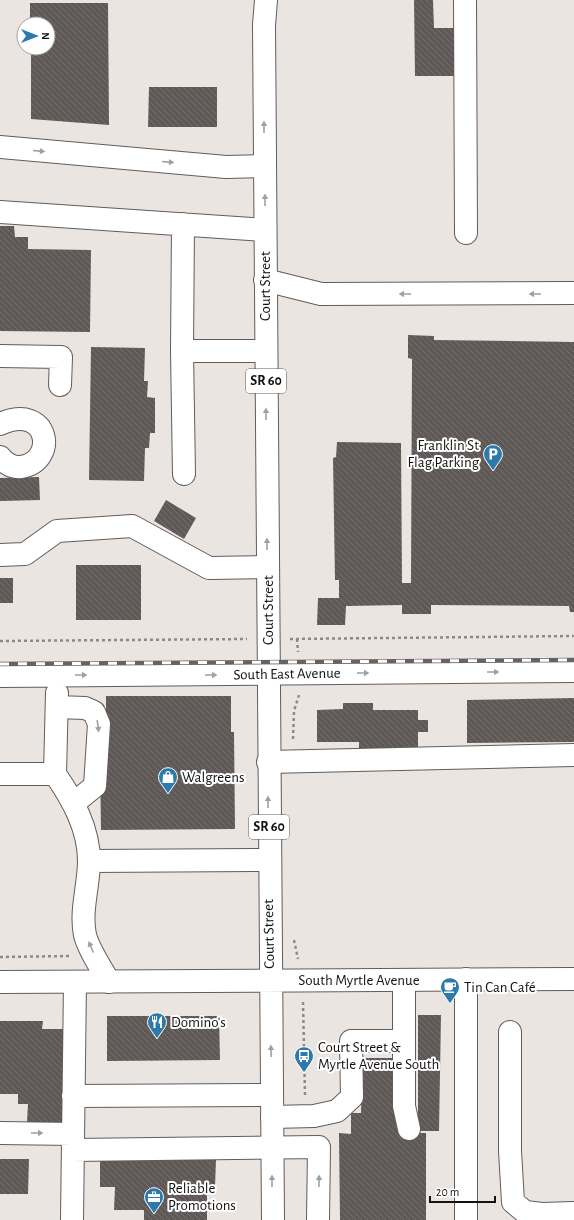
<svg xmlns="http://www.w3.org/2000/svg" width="574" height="1220" viewBox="0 0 574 1220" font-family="'Alegreya Sans',sans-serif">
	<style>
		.building { fill: url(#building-back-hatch) }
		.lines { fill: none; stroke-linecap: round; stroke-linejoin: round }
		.minor-casing { stroke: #625c5a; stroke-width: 24 }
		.major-casing { stroke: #625c5a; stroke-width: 24 }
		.path { stroke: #8d8987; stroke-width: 2.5; stroke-dasharray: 3 3; stroke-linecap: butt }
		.minor { stroke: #fff; stroke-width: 22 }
		.major { stroke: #fff; stroke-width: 22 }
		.rail-casing { stroke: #666362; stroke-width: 4.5 }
		.rail { stroke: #fff; stroke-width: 3; stroke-dasharray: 9; stroke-linecap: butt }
		.oneway { fill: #a1a0a0 }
		.labels { text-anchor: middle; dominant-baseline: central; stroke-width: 4; stroke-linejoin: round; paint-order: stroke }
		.shield { fill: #fff; stroke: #5a5858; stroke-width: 1 }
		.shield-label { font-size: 14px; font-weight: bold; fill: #131111 }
		.street-label { font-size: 15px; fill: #131111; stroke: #fff }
		.poi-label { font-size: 15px; fill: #131111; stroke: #fff; text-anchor: start }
	</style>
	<defs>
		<pattern id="building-back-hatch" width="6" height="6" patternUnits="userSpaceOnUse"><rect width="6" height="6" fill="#5e5856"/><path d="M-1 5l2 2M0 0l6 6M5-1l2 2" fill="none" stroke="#74706e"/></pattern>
	</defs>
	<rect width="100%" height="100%" fill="#ebe5e2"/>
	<path class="building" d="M414 0H433L434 28H454V76H415Z
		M30 3H108L109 125 31 119V48H48V24H30Z
		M149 87H217V127H148Z
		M0 226H14L15 237H28V249L91 250 90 332 0 331Z
		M408 335 434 336V340L574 342V612H570L569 606 431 605V614H402V605L346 606 345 625H317L318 598H339V580H335L333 458 336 457 337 442 401 443 402 583H411L412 359 408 358Z
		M91 347 145 348 144 381H148L147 397 155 398V433H150L149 448H145L144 481 89 480Z
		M39 477 40 500 0 501V478Z
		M166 500 196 518 184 539 154 521Z
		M76 565H141V620H76Z
		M0 578H13V603H0Z
		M106 696H231V732H234L235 829 101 830 100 759H106Z
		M574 698V742L467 743V700Z
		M343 703H373V710H418V720H428V732H418V754H359V742H317V710L343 709Z
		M418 1015H441L439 1131H418Z
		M107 1016H219L220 1060 107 1061Z
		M0 1021H43L42 1029H65V1123L27 1122 28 1104H18V1094H0Z
		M362 1058H394L393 1106H399L398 1133H426V1220H340L339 1133 351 1134V1113H361Z
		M100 1158 216 1160 215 1187H207V1220H144V1210H114L115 1187H100Z
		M0 1159H29L28 1194H0Z"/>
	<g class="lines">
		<defs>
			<path id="minor" d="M465 0 466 233
				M0 147 226 167 264 166
				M0 212 265 230
				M183 224 182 351H265
				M265 280 321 294 574 293
				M182 351 184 474
				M0 356 61 357 60 385
				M0 424C50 402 58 462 21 467 12 468 5 463 0 457
				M0 555 25 554 57 531 132 526 209 568 267 567
				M0 676 574 671
				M57 707 85 708 94 712 99 724 95 786 74 803
				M268 762 574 755
				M0 774H55C73 800 89 829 89 861 89 885 80 911 85 935 89 951 101 967 109 982
				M55 774 57 693
				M89 861 269 860
				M466 979V1220
				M404 980V1106L409 1129
				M510 1032V1151L513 1202 525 1212 542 1214 574 1213
				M73 1096 271 1095
				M272 1117 314 1116 337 1111 352 1097 351 1041H404
				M0 1133 73 1134
				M73 1150 319 1147 318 1220
				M72 1220 75 982"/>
			<path id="major" d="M266 0 264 25 273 1220
				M0 982 574 979"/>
		</defs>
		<use href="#minor" class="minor-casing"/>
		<use href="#major" class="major-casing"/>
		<path class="path" d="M290 639 574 636
			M297 639 298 652
			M0 641 247 639
			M293 739 294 711 299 695
			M294 940 298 959
			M0 957 69 956
			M303 1002 305 1095"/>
		<use href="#minor" class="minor"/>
		<use href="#major" class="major"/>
		<defs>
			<path id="rail" d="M0 664 574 660"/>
		</defs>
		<use href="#rail" class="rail-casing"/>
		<use href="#rail" class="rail"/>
	</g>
	<defs><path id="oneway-solid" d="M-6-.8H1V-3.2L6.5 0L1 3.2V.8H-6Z"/></defs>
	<g class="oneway">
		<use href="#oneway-solid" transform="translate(264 127) rotate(-90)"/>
		<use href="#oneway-solid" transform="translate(39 151) rotate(5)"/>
		<use href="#oneway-solid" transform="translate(168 162) rotate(5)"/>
		<use href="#oneway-solid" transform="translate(265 200) rotate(-90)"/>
		<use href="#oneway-solid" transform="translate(405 294) rotate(180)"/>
		<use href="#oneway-solid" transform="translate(535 294) rotate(180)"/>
		<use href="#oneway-solid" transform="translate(266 414) rotate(-90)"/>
		<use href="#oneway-solid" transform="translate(267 544) rotate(-90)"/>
		<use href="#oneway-solid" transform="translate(493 672)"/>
		<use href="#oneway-solid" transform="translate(363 673)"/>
		<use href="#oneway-solid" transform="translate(81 675)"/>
		<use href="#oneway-solid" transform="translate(211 675)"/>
		<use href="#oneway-solid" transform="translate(98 726) rotate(82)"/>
		<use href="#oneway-solid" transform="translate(268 802) rotate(-90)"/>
		<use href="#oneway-solid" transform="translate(91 947) rotate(-113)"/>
		<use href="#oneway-solid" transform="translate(271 1051) rotate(-91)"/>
		<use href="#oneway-solid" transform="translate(37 1133)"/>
		<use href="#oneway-solid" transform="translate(272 1181) rotate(-90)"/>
		<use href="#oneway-solid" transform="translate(319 1181) rotate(-89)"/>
	</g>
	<defs>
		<symbol id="parking-pin" viewBox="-11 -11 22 30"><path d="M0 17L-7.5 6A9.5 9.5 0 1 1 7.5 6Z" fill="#2c7aac" stroke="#fff"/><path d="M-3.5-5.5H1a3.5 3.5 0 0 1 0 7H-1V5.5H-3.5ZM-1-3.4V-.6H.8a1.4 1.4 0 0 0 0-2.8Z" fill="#fff"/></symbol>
		<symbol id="shop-pin" viewBox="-11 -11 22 30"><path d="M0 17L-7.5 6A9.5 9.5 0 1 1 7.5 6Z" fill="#2c7aac" stroke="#fff"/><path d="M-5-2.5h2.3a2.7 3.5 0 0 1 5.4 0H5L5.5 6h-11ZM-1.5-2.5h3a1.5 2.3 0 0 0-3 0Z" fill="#fff"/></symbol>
		<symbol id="cafe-pin" viewBox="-11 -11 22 30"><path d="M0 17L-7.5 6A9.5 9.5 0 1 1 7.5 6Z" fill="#2c7aac" stroke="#fff"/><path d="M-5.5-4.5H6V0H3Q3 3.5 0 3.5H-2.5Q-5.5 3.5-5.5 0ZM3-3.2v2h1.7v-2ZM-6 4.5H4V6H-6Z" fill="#fff"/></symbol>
		<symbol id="restaurant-pin" viewBox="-11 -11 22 30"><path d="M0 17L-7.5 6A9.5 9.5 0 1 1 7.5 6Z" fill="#2c7aac" stroke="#fff"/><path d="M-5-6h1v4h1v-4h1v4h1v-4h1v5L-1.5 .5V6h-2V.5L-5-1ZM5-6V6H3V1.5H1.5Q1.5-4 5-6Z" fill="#fff"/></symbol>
		<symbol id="bus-pin" viewBox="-11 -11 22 30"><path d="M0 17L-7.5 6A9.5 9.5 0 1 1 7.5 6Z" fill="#2c7aac" stroke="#fff"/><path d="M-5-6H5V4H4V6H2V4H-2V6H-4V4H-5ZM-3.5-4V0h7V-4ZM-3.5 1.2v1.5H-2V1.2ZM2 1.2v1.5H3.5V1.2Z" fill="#fff"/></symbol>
		<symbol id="office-pin" viewBox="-11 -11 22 30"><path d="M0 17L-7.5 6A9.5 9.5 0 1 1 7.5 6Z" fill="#2c7aac" stroke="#fff"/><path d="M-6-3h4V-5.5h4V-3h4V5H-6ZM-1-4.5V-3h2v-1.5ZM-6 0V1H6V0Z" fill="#fff"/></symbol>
	</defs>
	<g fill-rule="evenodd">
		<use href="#parking-pin" x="482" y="443" width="22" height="30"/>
		<use href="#shop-pin" x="157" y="766" width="22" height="30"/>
		<use href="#cafe-pin" x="439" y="976" width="22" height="30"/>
		<use href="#restaurant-pin" x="146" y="1011" width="22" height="30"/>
		<use href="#bus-pin" x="293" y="1045" width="22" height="30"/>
		<use href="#office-pin" x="143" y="1186" width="22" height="30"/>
	</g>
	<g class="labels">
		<g class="shield">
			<rect x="246" y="369" width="40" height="24" rx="3"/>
			<rect x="249" y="815" width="40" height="24" rx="3"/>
		</g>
		<g class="shield-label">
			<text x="266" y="381">SR 60</text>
			<text x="269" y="827">SR 60</text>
		</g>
		<g class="street-label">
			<text transform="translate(265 286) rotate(-90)">Court Street</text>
			<text transform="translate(268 610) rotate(-90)">Court Street</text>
			<text transform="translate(287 674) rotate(-1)">South East Avenue</text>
			<text transform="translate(269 934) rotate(-91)">Court Street</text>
			<text x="359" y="980">South Myrtle Avenue</text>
		</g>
		<g class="poi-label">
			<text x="479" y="445" text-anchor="end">Franklin St<tspan x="479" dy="17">Flag Parking</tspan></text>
			<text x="182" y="777">Walgreens</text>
			<text x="464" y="987">Tin Can Café</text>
			<text x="171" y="1022">Domino's</text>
			<text x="318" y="1047">Court Street &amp;<tspan x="318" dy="17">Myrtle Avenue South</tspan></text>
			<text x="168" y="1188">Reliable<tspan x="168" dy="17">Promotions</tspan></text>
		</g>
	</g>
	<g transform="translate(36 36) rotate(90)"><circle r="19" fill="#ffffff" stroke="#a1a0a0"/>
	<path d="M0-3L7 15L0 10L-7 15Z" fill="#2c7aac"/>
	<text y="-6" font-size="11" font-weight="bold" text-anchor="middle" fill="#131111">N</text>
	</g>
	<path d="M430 1196v6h65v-6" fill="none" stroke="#131111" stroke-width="2"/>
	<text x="436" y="1196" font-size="12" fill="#131111" stroke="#ffffff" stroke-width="3" paint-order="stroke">20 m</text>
</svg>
